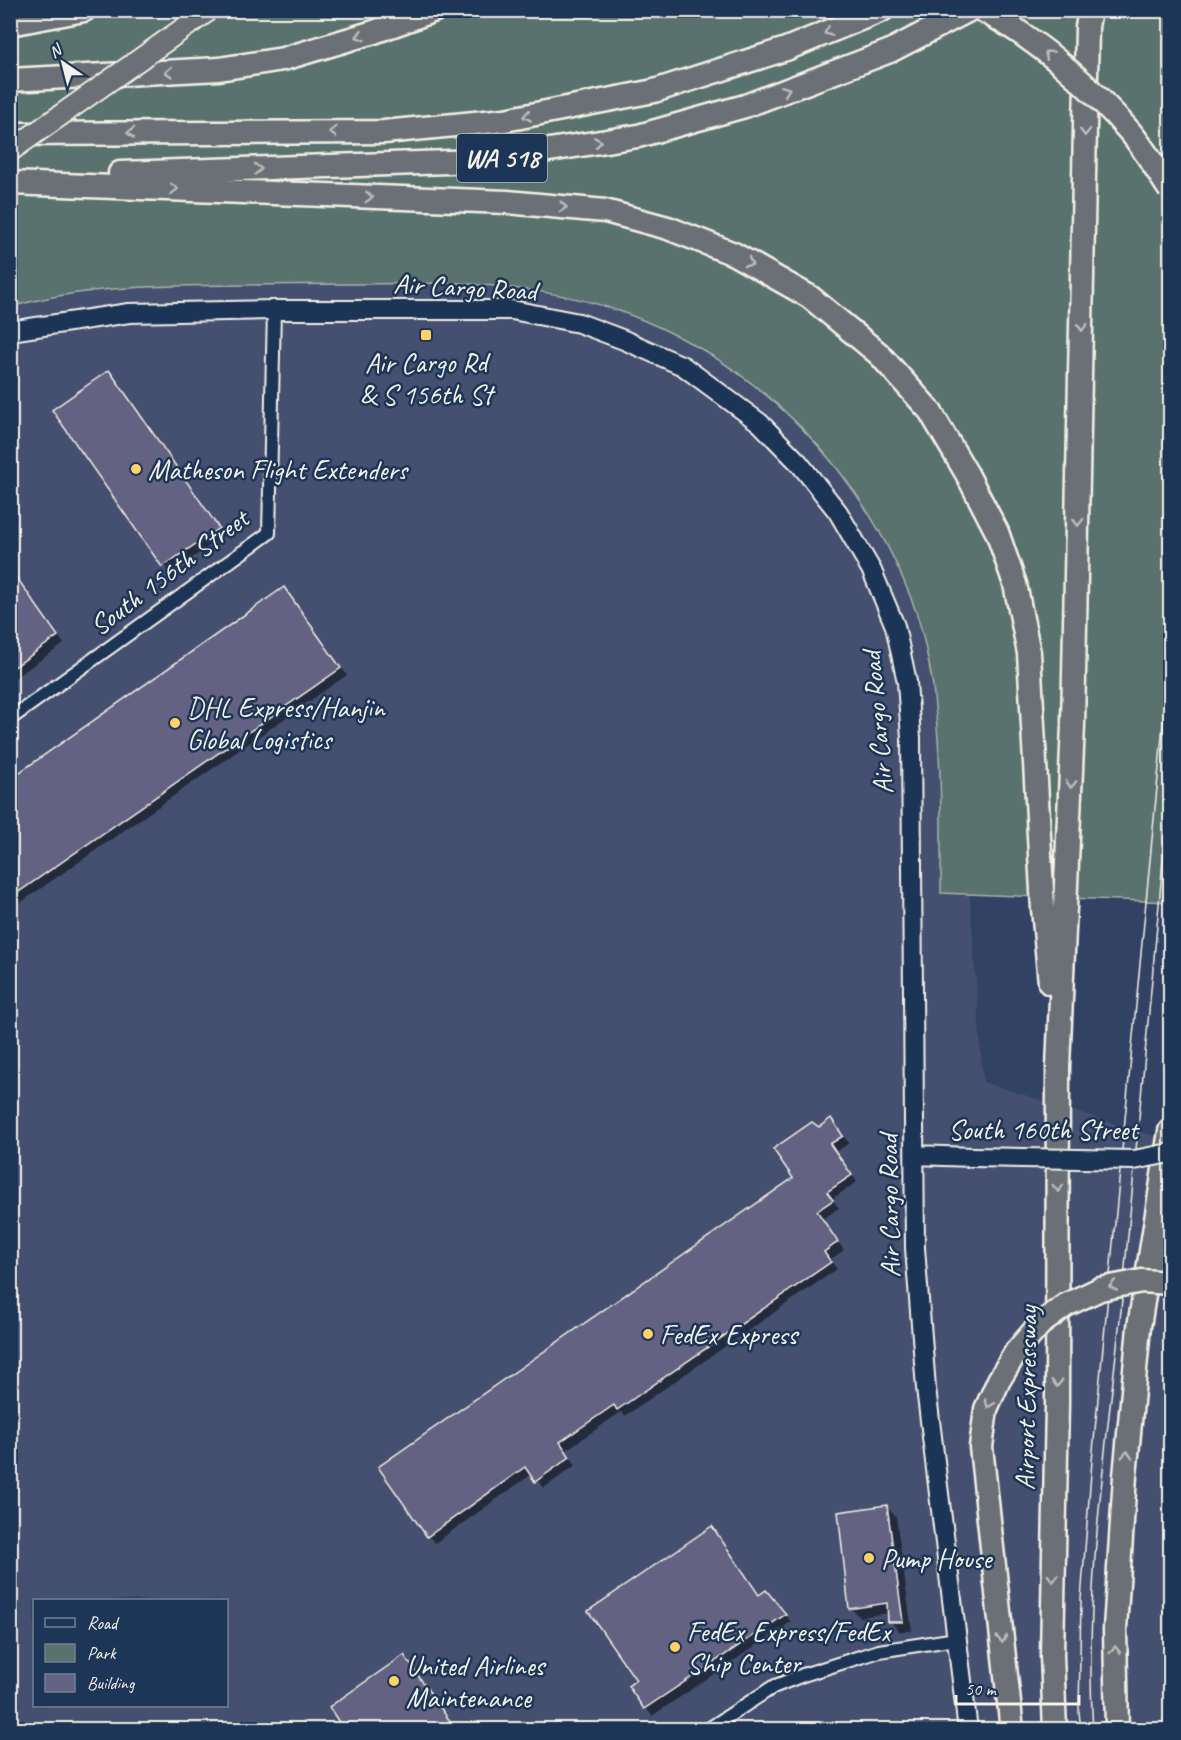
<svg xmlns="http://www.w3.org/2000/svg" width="1181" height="1740" viewBox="0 0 1181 1740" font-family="Caveat,sans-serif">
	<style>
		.built { fill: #454f6f; fill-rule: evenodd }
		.green { fill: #5a726e; stroke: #a7b2ab; stroke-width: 1.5 }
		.shadow { fill: #0007 }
		.building { fill: #646283; stroke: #f4f1e8; stroke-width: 1.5 }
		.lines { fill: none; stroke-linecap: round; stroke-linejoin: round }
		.street-casing { stroke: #f4f1e8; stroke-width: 16 }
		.secondary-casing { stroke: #f4f1e8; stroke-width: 22 }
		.highway-casing { stroke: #f4f1e8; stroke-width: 27 }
		.street { stroke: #1d3557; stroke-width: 12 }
		.secondary { stroke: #1d3557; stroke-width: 18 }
		.highway { stroke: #6a7074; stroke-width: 22 }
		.tram { stroke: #f4f1e8; stroke-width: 1.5 }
		.secondary-bridge-casing { stroke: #f4f1e8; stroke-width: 22; stroke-linecap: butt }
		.primary-bridge-casing { stroke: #f4f1e8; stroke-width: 24; stroke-linecap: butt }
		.highway-bridge-casing { stroke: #f4f1e8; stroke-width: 27; stroke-linecap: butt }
		.secondary-bridge { stroke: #1d3557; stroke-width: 18 }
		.primary-bridge { stroke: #6a7074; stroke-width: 20 }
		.highway-bridge { stroke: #6a7074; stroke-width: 22 }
		.oneway { stroke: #bdbdba }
		.poi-dot { fill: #ffd166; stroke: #1d3557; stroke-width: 2 }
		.labels { text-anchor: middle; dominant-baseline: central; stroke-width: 5; stroke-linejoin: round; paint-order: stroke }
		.shield { fill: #1d3557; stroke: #b4b9bc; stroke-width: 1.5 }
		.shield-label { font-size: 27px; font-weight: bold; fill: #f4f1e8 }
		.street-label { font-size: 28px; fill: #f4f1e8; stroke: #1d3557 }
		.poi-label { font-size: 28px; fill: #f4f1e8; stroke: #1d3557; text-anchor: start }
	</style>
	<rect width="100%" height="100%" fill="#324264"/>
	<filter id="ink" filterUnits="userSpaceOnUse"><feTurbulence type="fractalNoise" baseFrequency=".0167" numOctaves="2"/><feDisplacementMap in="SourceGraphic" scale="12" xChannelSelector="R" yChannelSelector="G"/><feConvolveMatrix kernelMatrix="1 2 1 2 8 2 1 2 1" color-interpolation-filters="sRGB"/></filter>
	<g filter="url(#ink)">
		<path class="built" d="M572 270 734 340 863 449 951 626 983 1082 1170 1141V1729H11L10 281ZM34 1600H226V1706H34Z"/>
		<path class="green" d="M11 11H1170V902L941 893C941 834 942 775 936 716 934 702 934 688 931 675 927 654 923 630 915 609 865 472 760 362 622 312 570 293 513 287 457 283 386 284 314 284 242 285 164 286 86 285 11 307Z"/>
		<path class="shadow" d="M109 372 116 379 225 535 171 573 164 566 54 410Z
			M10 567 64 644 10 681Z
			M283 589 347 675 10 910V781Z
			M831 1120 849 1143 836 1152 857 1182 832 1199 839 1208 823 1219 844 1250 830 1260 837 1269 625 1416 621 1412 566 1450 576 1465 544 1488 532 1474 435 1543 428 1536 795 1178 819 1128Z
			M887 1507 896 1517 912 1631H899L890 1621 889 1613 860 1617 850 1608Z
			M712 1528 719 1535 761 1596 773 1599 791 1622 652 1716 630 1686 638 1681Z
			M404 1657 413 1666 457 1730H346Z"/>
		<path class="building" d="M109 370 219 528 162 567 52 410Z
			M10 568 58 636 10 670Z
			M284 587 341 668 10 898V779Z
			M831 1118 843 1136 830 1144 852 1175 827 1192 833 1200 817 1211 838 1242 824 1252 831 1262 617 1410 614 1405 560 1442 570 1457 535 1482 525 1467 427 1537 378 1467 793 1178 773 1149 812 1122 819 1127Z
			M887 1505 903 1622H888L887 1603 849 1609 838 1512Z
			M712 1526 759 1595 766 1590 786 1614 644 1709 628 1686 636 1680 588 1611Z
			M404 1655 456 1730H344L329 1707Z"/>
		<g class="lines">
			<defs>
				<path id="street" d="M10 719 269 533 274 310
					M707 1730 773 1687 803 1675 879 1651 956 1639"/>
				<path id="secondary" d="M10 331 129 313 274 310H512L579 323 624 340 683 366 760 423 799 463 838 512 872 571 895 626 907 682 911 738 915 1248 926 1388 968 1730
					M915 1155 973 1157"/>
				<path id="highway" d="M10 24 84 10
					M10 80 219 69 283 59 374 32 435 10
					M10 134 384 132 505 120 654 91 786 49 882 10
					M120 173 479 161 638 136 745 106 890 51 969 10
					M10 183 507 202 605 211 668 228 734 254 810 297 879 354 930 411 967 474 997 532 1015 584 1029 653 1043 909 1050 983
					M1012 1730 981 1447 986 1409 999 1380 1016 1352
					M1055 1730 1052 1656 1057 1404 1058 1067 1073 725 1087 27 1090 10
					M1117 1730 1115 1629 1125 1476 1139 1327 1170 1131"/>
			</defs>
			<use href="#street" class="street-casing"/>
			<use href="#secondary" class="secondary-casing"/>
			<use href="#highway" class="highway-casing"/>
			<use href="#street" class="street"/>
			<use href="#secondary" class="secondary"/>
			<use href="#highway" class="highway"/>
			<path class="tram" d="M1081 1730 1079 1712 1081 1599 1092 1461 1170 653
				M1093 1730C1084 1590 1106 1449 1121 1310 1139 1134 1154 958 1170 782"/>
			<defs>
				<path id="secondary-bridge" d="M973 1157 1134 1160 1170 1153"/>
				<path id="primary-bridge" d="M10 151 208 11"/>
				<path id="highway-bridge" d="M982 10C1036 38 1092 87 1131 133 1146 151 1158 172 1170 190
					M1016 1352 1040 1324 1066 1305 1100 1289 1142 1281 1170 1283"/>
			</defs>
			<use href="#secondary-bridge" class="secondary-bridge-casing"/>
			<use href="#primary-bridge" class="primary-bridge-casing"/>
			<use href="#highway-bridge" class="highway-bridge-casing"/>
			<use href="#secondary-bridge" class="secondary-bridge"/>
			<use href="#primary-bridge" class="primary-bridge"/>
			<use href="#highway-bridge" class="highway-bridge"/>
		</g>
		<defs><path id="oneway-chevron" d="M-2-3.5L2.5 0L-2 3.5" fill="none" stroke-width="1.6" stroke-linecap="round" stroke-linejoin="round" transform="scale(1.5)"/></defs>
		<g class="oneway">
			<use href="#oneway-chevron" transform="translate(828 32) rotate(158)"/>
			<use href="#oneway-chevron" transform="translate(360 36) rotate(164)"/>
			<use href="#oneway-chevron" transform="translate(1048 54) rotate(-140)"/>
			<use href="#oneway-chevron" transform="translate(169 72) rotate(177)"/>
			<use href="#oneway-chevron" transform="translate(786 90) rotate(-21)"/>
			<use href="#oneway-chevron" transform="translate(527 116) rotate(169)"/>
			<use href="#oneway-chevron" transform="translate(333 132) rotate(180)"/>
			<use href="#oneway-chevron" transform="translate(1085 132) rotate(91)"/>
			<use href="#oneway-chevron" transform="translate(131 133) rotate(180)"/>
			<use href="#oneway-chevron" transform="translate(598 142) rotate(-9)"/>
			<use href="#oneway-chevron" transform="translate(258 169) rotate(-2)"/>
			<use href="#oneway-chevron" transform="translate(174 189) rotate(2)"/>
			<use href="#oneway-chevron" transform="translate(369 197) rotate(2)"/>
			<use href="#oneway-chevron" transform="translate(563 207) rotate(5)"/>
			<use href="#oneway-chevron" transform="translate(749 263) rotate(29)"/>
			<use href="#oneway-chevron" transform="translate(1082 327) rotate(91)"/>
			<use href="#oneway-chevron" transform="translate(1078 522) rotate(91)"/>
			<use href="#oneway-chevron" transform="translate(1071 784) rotate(92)"/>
			<use href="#oneway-chevron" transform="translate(1058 1188) rotate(90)"/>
			<use href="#oneway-chevron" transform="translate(1113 1286) rotate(169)"/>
			<use href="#oneway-chevron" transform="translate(1057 1383) rotate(90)"/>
			<use href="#oneway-chevron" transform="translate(989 1404) rotate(110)"/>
			<use href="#oneway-chevron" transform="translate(1127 1455) rotate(-85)"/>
			<use href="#oneway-chevron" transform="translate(1053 1578) rotate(91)"/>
			<use href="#oneway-chevron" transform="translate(1002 1639) rotate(84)"/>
			<use href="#oneway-chevron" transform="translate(1115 1650) rotate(-91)"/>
		</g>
	</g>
	<g class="poi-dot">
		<rect x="420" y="329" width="12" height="12" rx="3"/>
		<circle cx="136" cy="469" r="6"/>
		<circle cx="175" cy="723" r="6"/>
		<circle cx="648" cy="1334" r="6"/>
		<circle cx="869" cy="1558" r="6"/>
		<circle cx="675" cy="1647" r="6"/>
		<circle cx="394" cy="1681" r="6"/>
	</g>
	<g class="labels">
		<rect class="shield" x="457" y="134" width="90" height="48" rx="4.5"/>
		<g class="shield-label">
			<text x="502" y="158">WA 518</text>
		</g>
		<g class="street-label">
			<text transform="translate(465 287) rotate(3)">Air Cargo Road</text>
			<text transform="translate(169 572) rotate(-37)">South 156th Street</text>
			<text transform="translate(877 723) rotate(-95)">Air Cargo Road</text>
			<text x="1043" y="1129">South 160th Street</text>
			<text transform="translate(889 1206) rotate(-91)">Air Cargo Road</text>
			<text transform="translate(1026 1398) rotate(-89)">Airport Expressway</text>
		</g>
		<g class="poi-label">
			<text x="426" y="362" text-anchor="middle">Air Cargo Rd<tspan x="426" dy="32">&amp; S 156th St</tspan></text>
			<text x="148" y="469">Matheson Flight Extenders</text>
			<text x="187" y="707">DHL Express/Hanjin<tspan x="187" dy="32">Global Logistics</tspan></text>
			<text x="660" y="1334">FedEx Express</text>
			<text x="881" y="1558">Pump House</text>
			<text x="687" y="1631">FedEx Express/FedEx<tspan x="687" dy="32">Ship Center</tspan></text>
			<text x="406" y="1665">United Airlines<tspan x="406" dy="32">Maintenance</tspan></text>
		</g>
	</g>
	<rect width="1181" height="1740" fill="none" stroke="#1d3557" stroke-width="36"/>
	<rect x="18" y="18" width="1145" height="1704" fill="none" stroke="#f4f1e8" stroke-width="2" filter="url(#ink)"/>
	<rect x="33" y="1599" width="195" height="108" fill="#1d3557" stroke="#738091" stroke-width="1.5"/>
	<rect x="45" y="1618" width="30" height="9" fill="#1d3557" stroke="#738091" stroke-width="1.5"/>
	<text x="87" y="1629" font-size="18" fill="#f4f1e8">Road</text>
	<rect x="45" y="1644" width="30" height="18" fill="#5a726e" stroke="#738091" stroke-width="1.5"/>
	<text x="87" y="1659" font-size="18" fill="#f4f1e8">Park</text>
	<rect x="45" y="1674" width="30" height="18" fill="#646283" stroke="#738091" stroke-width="1.5"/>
	<text x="87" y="1689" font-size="18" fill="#f4f1e8">Building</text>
	<g transform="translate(63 63) rotate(325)" stroke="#1d3557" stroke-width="4.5" paint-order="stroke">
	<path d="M0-4.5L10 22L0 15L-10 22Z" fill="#f4f1e8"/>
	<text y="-9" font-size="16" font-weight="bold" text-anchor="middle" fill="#f4f1e8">N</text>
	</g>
	<path d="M956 1695v9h123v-9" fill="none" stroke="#f4f1e8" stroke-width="3"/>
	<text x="965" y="1695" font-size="18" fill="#f4f1e8" stroke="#1d3557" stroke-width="4.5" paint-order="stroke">50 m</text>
</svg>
